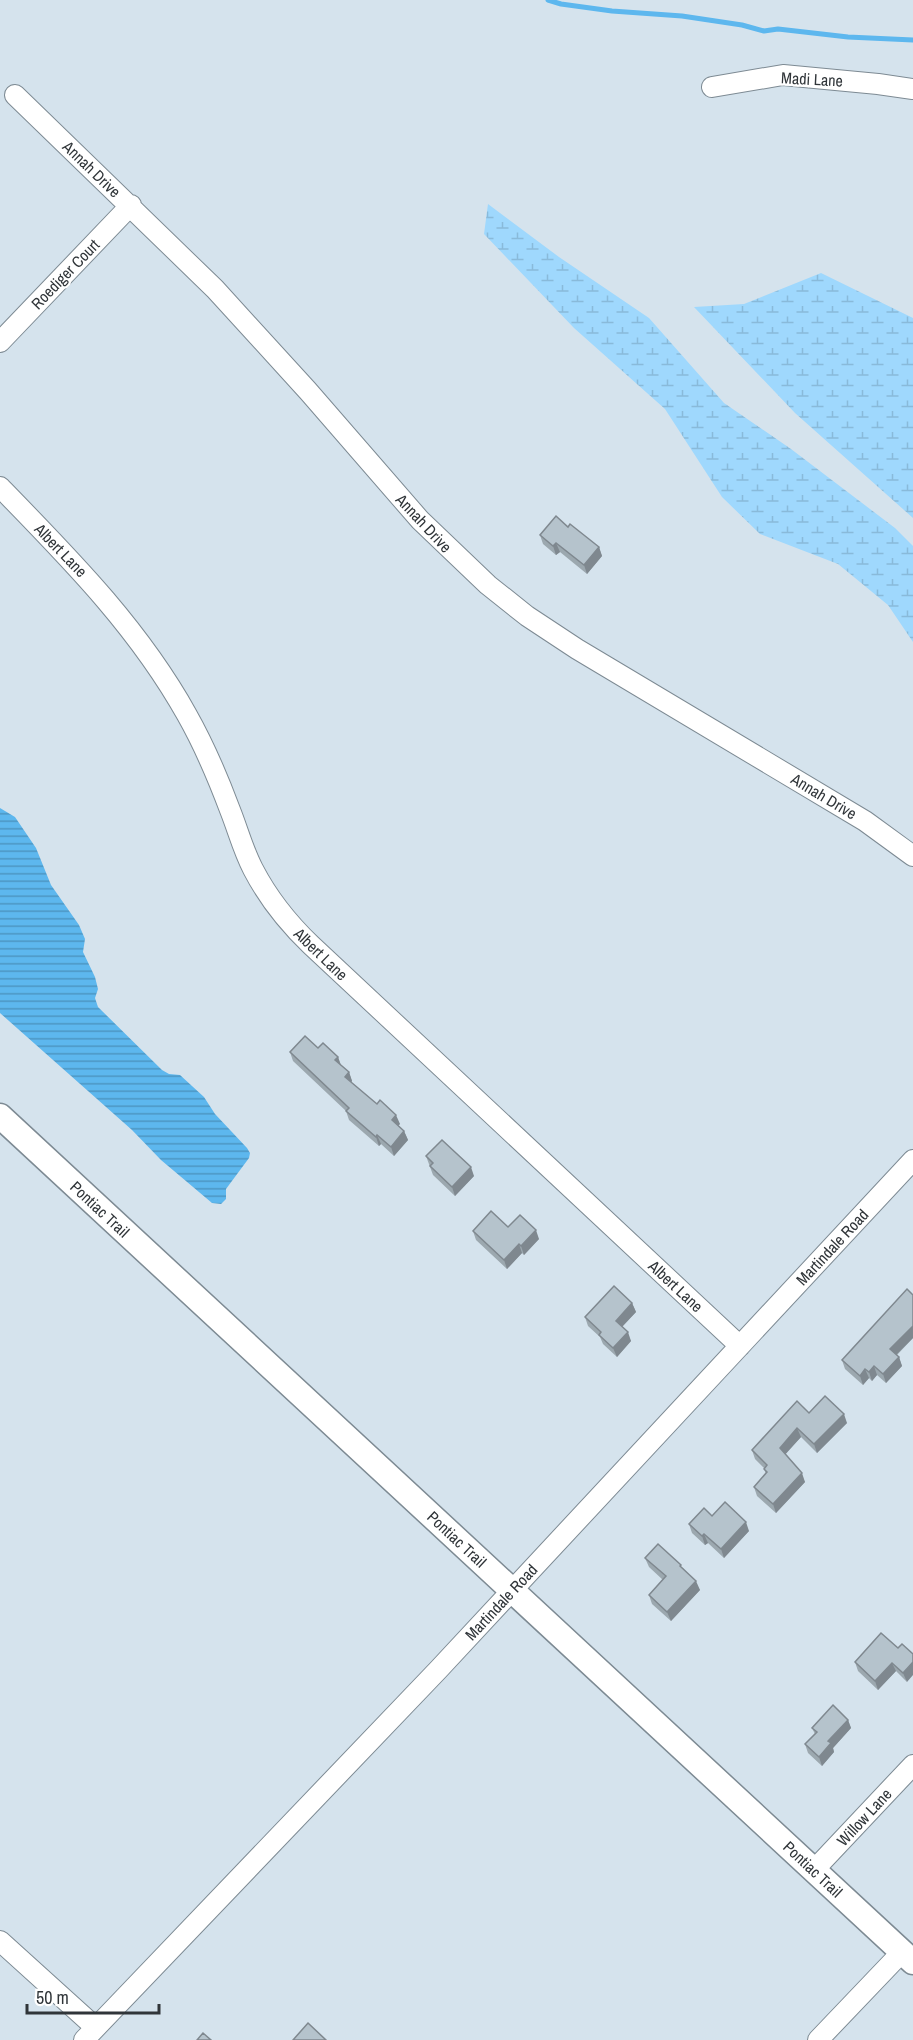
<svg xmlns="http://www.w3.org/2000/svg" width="913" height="2040" viewBox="0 0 913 2040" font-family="'Archivo Narrow',sans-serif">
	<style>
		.wetland { fill: url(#wetland-marsh) }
		.water { fill: url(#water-rules) }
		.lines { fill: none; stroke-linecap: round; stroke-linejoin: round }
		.stream { stroke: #5db7ee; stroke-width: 5 }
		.minor-casing { stroke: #7d8a93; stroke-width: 22 }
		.major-casing { stroke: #7d8a93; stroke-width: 27 }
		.minor { stroke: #fff; stroke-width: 20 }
		.major { stroke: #fff; stroke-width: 24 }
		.wall { fill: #9ca8af }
		.shaded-wall { fill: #7f888f }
		.building { fill: #b5c3cc; stroke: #7f888f; stroke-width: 1.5 }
		.labels { text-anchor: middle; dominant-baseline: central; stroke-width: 4.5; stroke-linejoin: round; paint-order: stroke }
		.street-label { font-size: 16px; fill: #303539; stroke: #fff }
	</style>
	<defs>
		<pattern id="wetland-marsh" width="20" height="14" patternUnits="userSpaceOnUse" patternTransform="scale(1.5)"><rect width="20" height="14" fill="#9fd8fd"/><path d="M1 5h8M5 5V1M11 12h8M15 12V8" fill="none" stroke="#89bada"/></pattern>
		<pattern id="water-rules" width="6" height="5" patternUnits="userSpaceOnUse" patternTransform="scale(1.5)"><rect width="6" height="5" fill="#5db7ee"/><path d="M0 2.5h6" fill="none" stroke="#4d96c2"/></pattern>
	</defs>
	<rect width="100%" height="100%" fill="#d5e3ed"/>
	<path class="wetland" d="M488 204 559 257 649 318 724 403 791 449 895 528 913 546V642L888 605 838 564 760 534 722 497 665 409 574 328 484 234Z
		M821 273 913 318V518L795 413 694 307 744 304Z"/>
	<path class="water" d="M0 808 15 817 36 848 51 885 79 925 85 939 83 952 95 977 98 989 95 998 98 1007 162 1070 169 1074 180 1075 204 1097 215 1114 247 1148 250 1153 249 1158 226 1189V1199L221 1204 212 1203 161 1160 132 1130 0 1013Z"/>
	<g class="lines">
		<path class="stream" d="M548 0 561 4 612 11 682 16 742 25 764 31 778 29 848 37 913 40"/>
		<defs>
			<path id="minor" d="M712 87 783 75 878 84 913 89
				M15 95 215 289 308 391 420 520 488 585 527 616 577 649 865 821 913 856
				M0 342 131 205
				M0 487C69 558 138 627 187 715 204 745 218 778 230 810 238 830 243 850 253 869 268 898 288 923 311 945L740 1346
				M814 1870 913 1765
				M0 1941 95 2027
				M84 2040 438 1670 913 1160
				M818 2040 902 1952"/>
			<path id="major" d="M0 1116 913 1962"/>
		</defs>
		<use href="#minor" class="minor-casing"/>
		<use href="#major" class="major-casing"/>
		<use href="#minor" class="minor"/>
		<use href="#major" class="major"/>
	</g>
	<path class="wall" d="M568 527 599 547 602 556 587 574 560 552 556 555 543 544 540 535Z
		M318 1048 338 1057 341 1065 349 1072 352 1081 351 1082 400 1124 398 1125 404 1131 408 1140 394 1156 381 1144 379 1146 349 1120 346 1111 293 1061 290 1052Z
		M426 1156 474 1176 455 1196 433 1175Z
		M508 1227 539 1239 524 1255 522 1253 507 1269 476 1240 473 1231Z
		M913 1295V1338L897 1355 899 1357 902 1366 886 1383 877 1375 872 1381 869 1378 863 1385 845 1369 842 1360Z
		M632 1303 636 1312 622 1327 631 1341 617 1357 603 1344 600 1337 588 1326 585 1317Z
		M809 1413 847 1423 817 1453 801 1437 785 1454 805 1482 776 1513 757 1496 754 1487 766 1474 764 1469V1468L755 1459 752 1450Z
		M712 1516 749 1531 724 1558 708 1543 705 1545 692 1533 689 1524Z
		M645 1558 683 1568 700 1590 671 1621 652 1604 649 1595 663 1580 649 1567Z
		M898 1648 907 1682 896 1671 878 1690 858 1671 855 1662Z
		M848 1720 851 1728 833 1748 834 1752 822 1766 808 1753 805 1744 815 1734 812 1728Z"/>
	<path class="shaded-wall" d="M556 543 560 552 556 555 553 546Z
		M599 547 602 556 587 574 584 565Z
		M338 1057 341 1066 335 1060Z
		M349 1072 352 1081 348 1086 345 1077Z
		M396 1115 400 1124 395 1129 392 1120Z
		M404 1131 408 1140 394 1156 391 1147Z
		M377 1135 381 1144 379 1146 376 1137Z
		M471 1167 474 1176 455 1196 452 1187Z
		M536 1230 539 1239 524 1255 521 1246Z
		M519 1244 522 1253 507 1269 504 1260Z
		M632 1303 636 1312 619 1330 616 1321Z
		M913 1326V1338L893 1358 890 1349Z
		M628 1332 631 1341 617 1357 613 1348Z
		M899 1357 902 1366 886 1383 883 1374Z
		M874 1366 877 1375 872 1381 869 1372Z
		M865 1369 869 1378 863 1385 860 1376Z
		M844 1414 847 1423 817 1453 814 1444Z
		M797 1428 801 1437 783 1457 780 1448Z
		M802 1473 805 1482 776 1513 773 1504Z
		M746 1522 749 1531 724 1558 721 1549Z
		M704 1534 708 1543 705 1545 702 1536Z
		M696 1581 700 1590 671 1621 667 1612Z
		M913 1662V1675L907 1682 903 1673Z
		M892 1663 896 1671 878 1690 875 1681Z
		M848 1720 851 1728 833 1748 834 1752 822 1766 819 1757 828 1741Z"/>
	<path class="building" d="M556 516 568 527 570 524 599 547 584 565 556 543 553 546 540 535Z
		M305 1036 318 1048 323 1043 338 1057 335 1060 349 1072 345 1077 377 1104 380 1100 396 1115 392 1120 404 1131 391 1147 377 1135 376 1137 346 1111 349 1108 290 1052Z
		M442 1140 471 1167 452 1187 430 1166 433 1163 426 1156Z
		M491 1211 508 1227 520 1215 536 1230 521 1246 519 1244 504 1260 473 1231Z
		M614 1286 632 1303 616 1321 628 1332 613 1348 599 1335 601 1332 585 1317Z
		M907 1289 913 1295V1326L890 1349 899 1357 883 1374 874 1366 869 1372 865 1369 860 1376 842 1360Z
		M825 1396 844 1414 814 1444 797 1428 780 1448 802 1473 773 1504 754 1487 767 1472 764 1469 767 1465 752 1450 797 1401 809 1413Z
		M725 1502 746 1522 721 1549 704 1534 702 1536 689 1524 704 1508 712 1516Z
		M658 1544 681 1565 680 1566 696 1581 667 1612 649 1595 666 1576 645 1558Z
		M881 1633 898 1648 902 1644 913 1654V1662L903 1673 892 1663 875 1681 855 1662Z
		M833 1705 848 1720 828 1741 831 1743 819 1757 805 1744 817 1732 812 1728Z
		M308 2023 326 2040H293Z
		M203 2033 211 2040H197Z"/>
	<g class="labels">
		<g class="street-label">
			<text transform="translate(812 79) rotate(3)">Madi Lane</text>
			<text transform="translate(92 169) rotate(44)">Annah Drive</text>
			<text transform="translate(65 274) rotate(-46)">Roediger Court</text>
			<text transform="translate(424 523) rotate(47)">Annah Drive</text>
			<text transform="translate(61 550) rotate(46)">Albert Lane</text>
			<text transform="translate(824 796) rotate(31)">Annah Drive</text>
			<text transform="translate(321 954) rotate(44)">Albert Lane</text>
			<text transform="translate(100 1209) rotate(43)">Pontiac Trail</text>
			<text transform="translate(832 1247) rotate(-47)">Martindale Road</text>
			<text transform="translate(676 1286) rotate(43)">Albert Lane</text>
			<text transform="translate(457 1539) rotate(43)">Pontiac Trail</text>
			<text transform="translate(501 1602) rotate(-47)">Martindale Road</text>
			<text transform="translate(864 1817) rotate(-47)">Willow Lane</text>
			<text transform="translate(813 1869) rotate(43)">Pontiac Trail</text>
		</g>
	</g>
	<path d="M27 2004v9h132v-9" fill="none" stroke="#303539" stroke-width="3"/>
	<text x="36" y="2004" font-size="18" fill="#303539" stroke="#ffffff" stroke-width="4.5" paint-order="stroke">50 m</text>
</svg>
